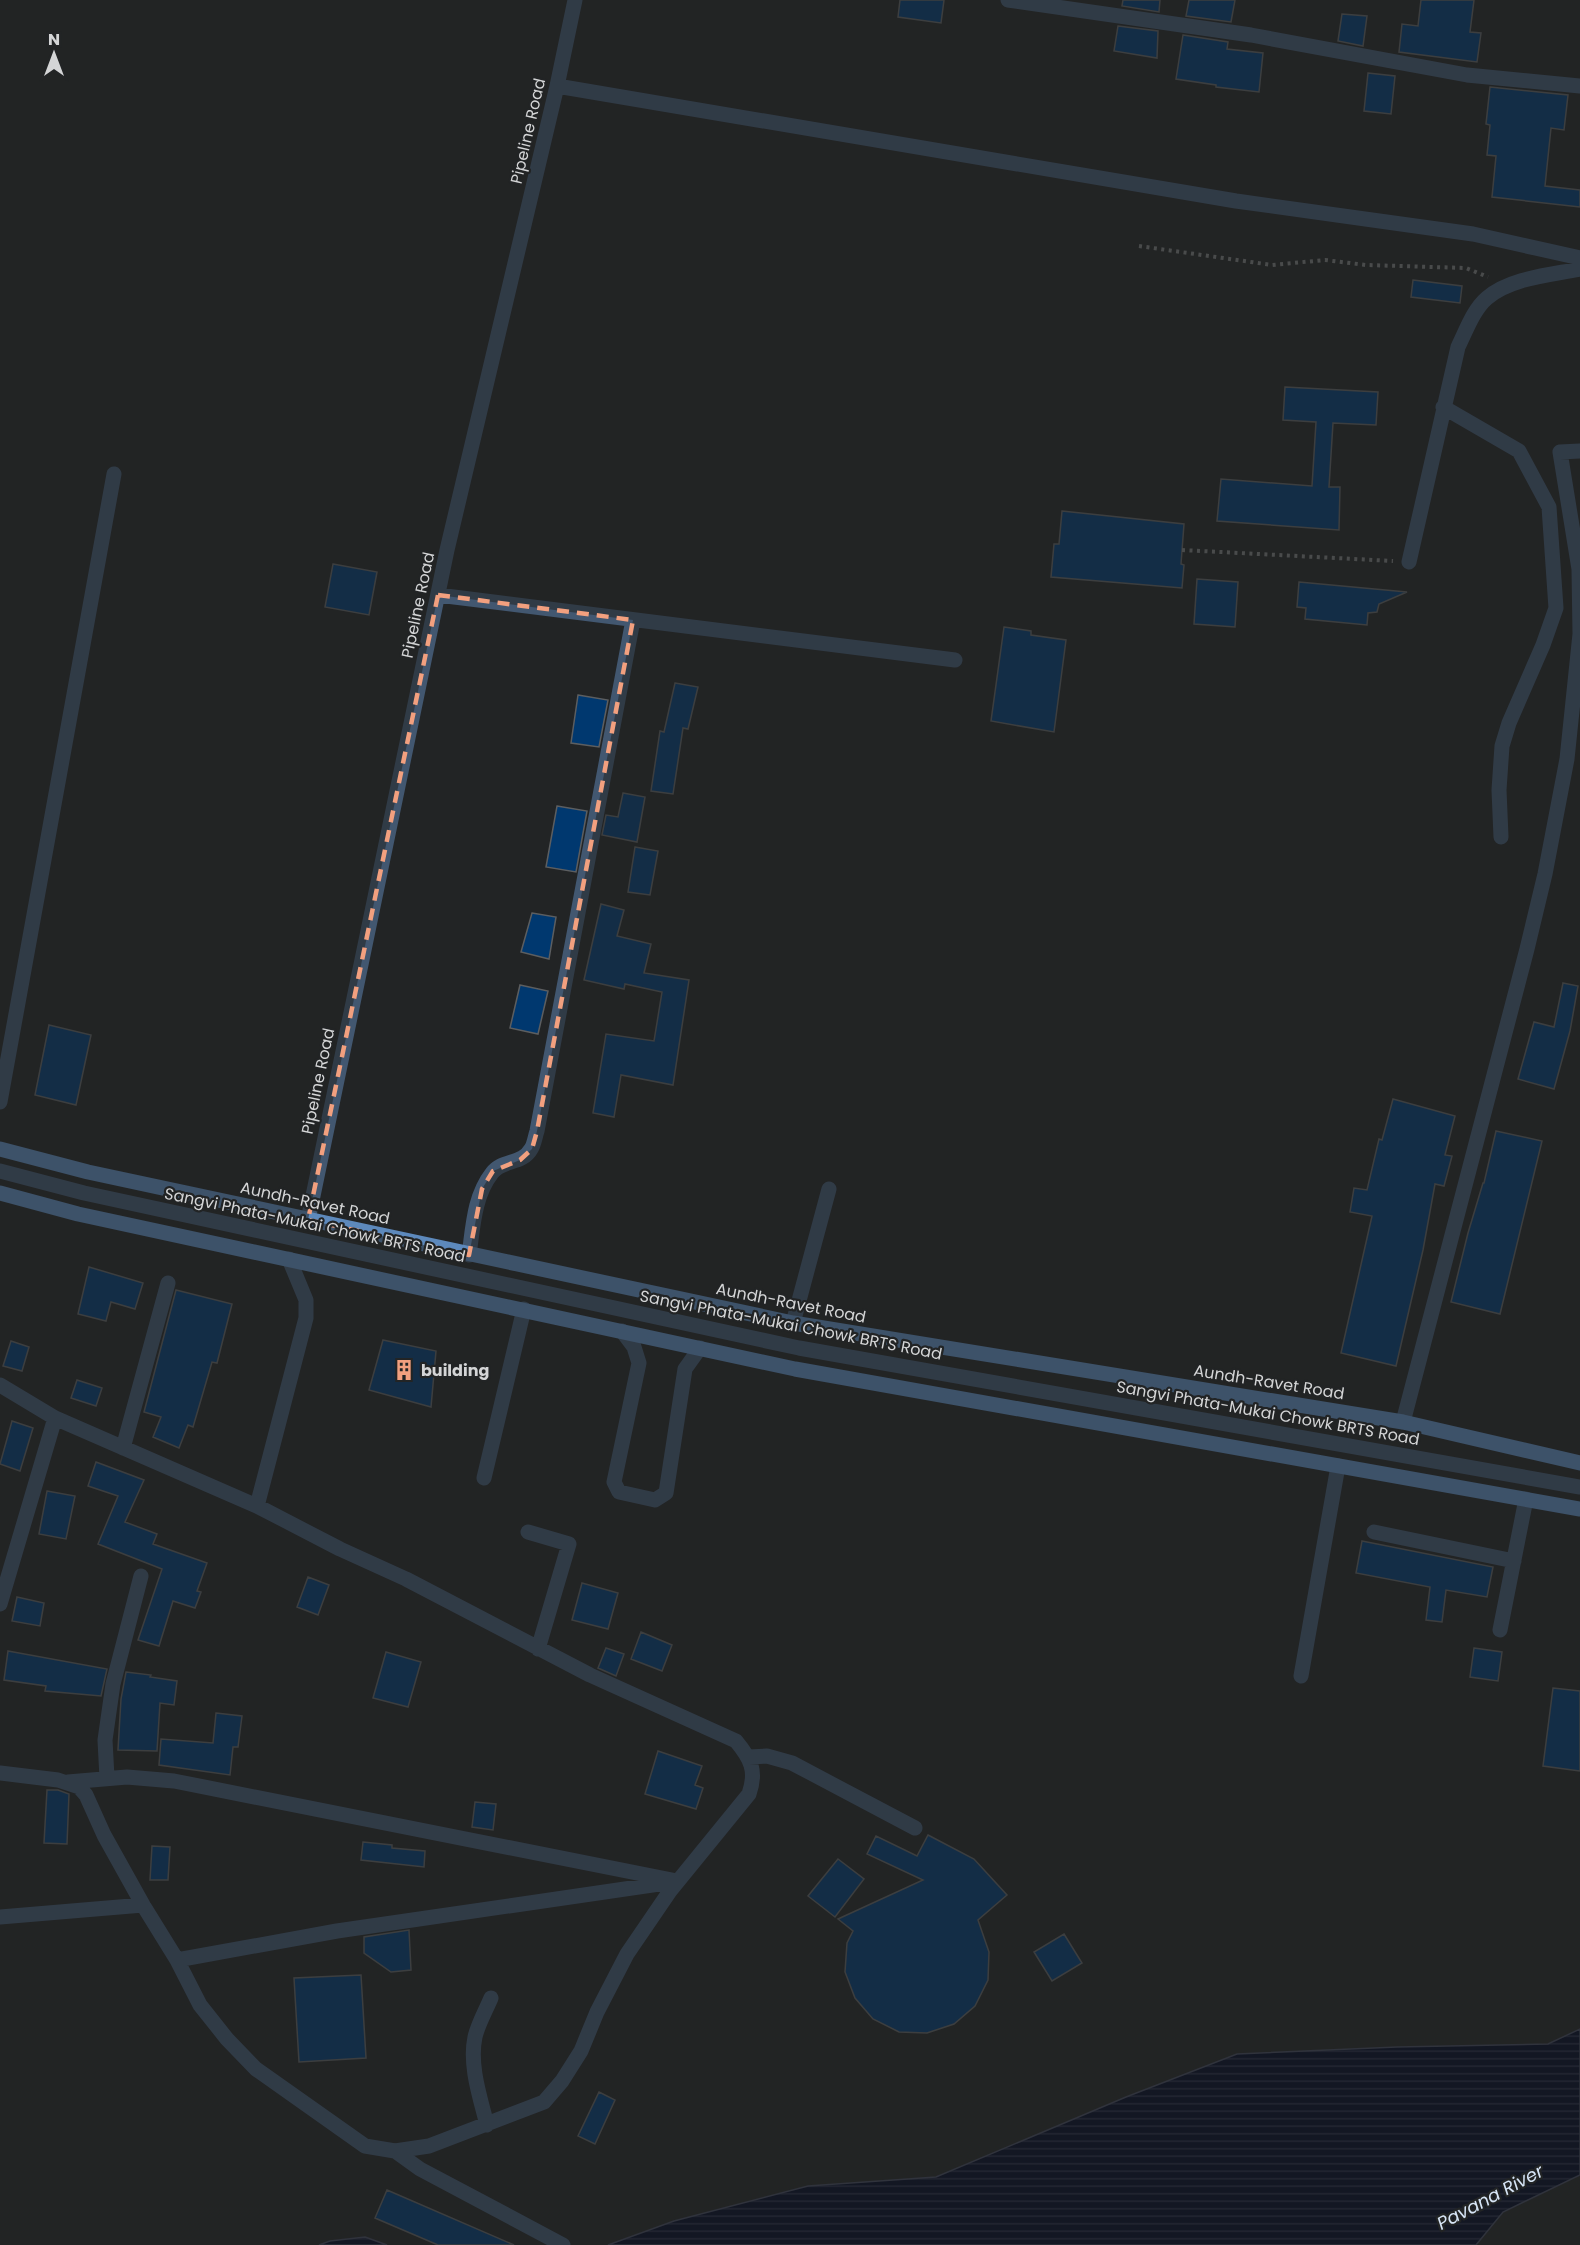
<svg xmlns="http://www.w3.org/2000/svg" width="1580" height="2245" viewBox="0 0 1580 2245" font-family="Poppins,sans-serif">
	<style>
		.water { fill: url(#water-rules); stroke: #404559; stroke-width: 1.5 }
		.building { fill: #00386f; stroke: #5c5e60; stroke-width: 1.5 }
		.lines { fill: none; stroke-linecap: round; stroke-linejoin: round }
		.path { stroke: #797a7b; stroke-width: 4; stroke-dasharray: 3 4.5; stroke-linecap: butt }
		.minor { stroke: #425770; stroke-width: 15 }
		.major { stroke: #5d89bc; stroke-width: 15 }
		.marked { fill: none; stroke: #f2a07f; stroke-width: 4.5; stroke-dasharray: 12 8; stroke-linejoin: round }
		.labels { text-anchor: middle; dominant-baseline: central; stroke-width: 4.5; stroke-linejoin: round; paint-order: stroke }
		.street-label { font-size: 16px; fill: #d4d5d6; stroke: #222425 }
		.poi-label { font-size: 16px; font-weight: bold; fill: #d4d5d6; stroke: #222425; text-anchor: start }
		.water-label { font-size: 18px; font-style: italic; fill: #d7e5f6; stroke: #222425 }
	</style>
	<defs>
		<pattern id="water-rules" width="6" height="5" patternUnits="userSpaceOnUse" patternTransform="scale(1.5)"><rect width="6" height="5" fill="#000723"/><path d="M0 2.5h6" fill="none" stroke="#242a42"/></pattern>
	</defs>
	<rect width="100%" height="100%" fill="#222425"/>
	<path class="water" d="M1580 2029V2175L1503 2212 1476 2245H608L674 2221 808 2186 936 2177 1126 2097 1237 2054 1397 2047 1548 2044Z
		M365 2237 387 2245H319L330 2241Z"/>
	<path class="building" d="M900 0H944L941 23 898 17Z
		M1123 0H1160L1159 12 1122 6Z
		M1189 0H1235L1231 22 1186 16Z
		M1421 0H1474L1470 32 1481 33 1477 62 1399 52 1402 24 1418 26Z
		M1342 14 1367 16 1363 46 1338 41Z
		M1118 26 1158 31 1157 58 1114 51Z
		M1183 35 1228 42 1227 49 1263 53 1259 92 1216 87V85L1176 79Z
		M1368 73 1395 76 1391 114 1364 111Z
		M1490 87 1568 95 1564 130 1551 128 1545 186 1580 190V207L1492 197 1496 156 1487 155 1490 125 1486 124Z
		M1413 280 1462 286 1460 303 1411 297Z
		M1285 387 1378 392 1376 425 1333 423 1329 487H1340L1339 530 1217 521 1221 479 1312 486 1316 422 1283 420Z
		M1062 511 1184 524 1181 564 1184 565 1182 588 1051 577 1054 544H1059Z
		M333 564 377 572 369 615 325 607Z
		M1197 579 1238 582 1235 627 1194 624Z
		M1299 582 1407 592 1379 604 1377 612 1368 613 1367 625 1305 619 1306 608 1297 607Z
		M1004 627 1031 631V635L1066 640 1054 732 991 721Z
		M675 683 698 687 688 729 683 728 673 794 651 791 660 731 664 732Z
		M578 695 608 700 599 747 571 743Z
		M623 793 645 797 637 842 602 835 606 815 618 817Z
		M557 806 587 811 576 872 546 867Z
		M635 847 658 851 650 895 628 892Z
		M601 904 624 910 617 936 651 944 644 973 689 980 673 1085 621 1075 614 1117 593 1113 606 1034 654 1041 662 992 625 984 624 989 584 980Z
		M532 913 556 917 549 959 521 952Z
		M1563 983 1578 986 1570 1031 1554 1089 1518 1079 1534 1022 1554 1027Z
		M520 985 548 991 538 1034 510 1028Z
		M49 1025 91 1035 76 1105 35 1095Z
		M1393 1099 1455 1116 1445 1155 1452 1156 1444 1186 1435 1184 1423 1250 1396 1366 1341 1353 1372 1216 1350 1212 1354 1188 1367 1190 1379 1139 1382 1140Z
		M1496 1131 1542 1141 1500 1314 1451 1302 1468 1233 1483 1183H1484Z
		M89 1267 143 1283 135 1309 111 1302 106 1321 78 1314Z
		M176 1290 232 1304 217 1363 212 1362 193 1427 188 1425 179 1448 153 1437 161 1417 144 1412Z
		M383 1340 436 1351 431 1407 369 1390Z
		M11 1341 29 1347 22 1371 3 1366Z
		M77 1380 102 1388 96 1406 71 1398Z
		M12 1421 33 1428 20 1471 0 1464Z
		M96 1462 144 1480 125 1522 157 1534 153 1544 207 1563 197 1591 201 1592 195 1608 173 1601 159 1646 138 1640 162 1569 98 1544 118 1496 88 1486Z
		M47 1491 75 1496 66 1539 39 1534Z
		M1362 1541 1493 1567 1487 1597 1446 1590 1442 1622 1426 1620 1430 1587 1356 1573Z
		M308 1577 329 1585 318 1615 297 1607Z
		M582 1583 618 1593 608 1629 572 1620Z
		M17 1597 44 1603 40 1626 12 1621Z
		M641 1632 672 1645 662 1671 631 1659Z
		M606 1648 624 1654 616 1676 598 1668Z
		M1474 1648 1502 1652 1498 1681 1470 1677Z
		M8 1651 107 1669 101 1696 45 1691 46 1686 4 1680Z
		M386 1652 421 1662 408 1707 373 1698Z
		M126 1672 151 1675 150 1677 177 1681 174 1705 160 1703 157 1751 118 1750 121 1699Z
		M1553 1688 1580 1691V1771L1543 1766Z
		M216 1713 242 1716 238 1747H233L230 1775 159 1765 161 1739 213 1743Z
		M658 1751 702 1766 695 1785 703 1788 696 1809 645 1794Z
		M47 1790H58L69 1794 67 1844 44 1843Z
		M475 1802 496 1804 493 1830 472 1827Z
		M928 1835 974 1859 1007 1895 978 1920 989 1952 988 1980 975 2006 954 2024 927 2033 899 2032 873 2019 855 1998 845 1972 847 1943 853 1931 838 1919 923 1880 867 1854 876 1836 917 1856Z
		M363 1842 392 1845V1848L425 1851 424 1867 361 1860Z
		M152 1846 170 1847 168 1880H150Z
		M838 1859 864 1879 835 1917 808 1896Z
		M409 1930 411 1970 391 1972 364 1953V1937Z
		M1064 1934 1082 1963 1052 1981 1034 1952Z
		M361 1975 366 2058 299 2062 294 1978Z
		M599 2092 615 2100 595 2144 578 2136Z
		M387 2190 514 2245H438L375 2218Z"/>
	<g class="lines">
		<path class="path" d="M1139 246 1272 265 1325 260 1366 265 1466 268 1488 277
			M1182 550 1393 561"/>
		<path class="minor" d="M1008 0 1251 35 1467 75 1580 86
			M557 86 1236 201 1473 234 1580 258
			M1443 407 1519 451 1549 507 1556 608 1543 645 1509 723 1502 746 1499 790 1501 837
			M1409 562 1458 347C1466 331 1473 310 1487 298 1510 278 1550 275 1580 269
			M438 595 955 660
			M0 1102 114 474
			M0 1171 84 1193 799 1348 1580 1487
			M308 1220 447 550 557 86 575 0
			M469 1255C473 1227 474 1196 492 1173 502 1159 522 1165 531 1149 534 1145 535 1137 537 1131L633 620
			M793 1323 829 1189
			M622 1331 634 1347 639 1363 614 1482 619 1492 655 1500 666 1493 685 1369 700 1348
			M0 1385 55 1418 257 1506 340 1549 406 1579 590 1675 736 1741C751 1759 757 1771 749 1794L670 1891 627 1954 597 2012 581 2051 562 2081 544 2102 429 2146 395 2151 365 2146 256 2069 227 2039 200 2005 177 1960 143 1905 104 1835 86 1795 79 1787 58 1780 0 1773
			M1403 1422 1527 949 1545 874 1567 759 1580 634 1579 569 1560 452 1580 451
			M123 1448 168 1283
			M484 1478 524 1309
			M257 1506 306 1318V1300L289 1259
			M528 1532 569 1544 538 1649
			M1374 1532 1514 1561
			M0 1604 55 1418
			M1500 1630 1526 1499
			M1301 1676 1338 1466
			M749 1757 767 1756 792 1763 915 1828
			M107 1778 105 1740 113 1684 141 1576
			M68 1782 127 1777 174 1781 677 1881
			M0 1917 143 1905
			M177 1960 337 1931 666 1883
			M487 2125C480 2097 469 2065 475 2037 478 2024 486 2010 491 1998
			M395 2151 420 2169 563 2245"/>
		<path class="major" d="M0 1149 88 1172 793 1323 1403 1422 1580 1463
			M0 1193 78 1214 795 1369 1580 1509"/>
	</g>
	<path d="M0 0H1580V2245H0ZM438 595 633 620 537 1131 532 1149 520 1160 493 1171 482 1189 469 1255 308 1220Z" fill="#222425" fill-opacity=".55" fill-rule="evenodd"/>
	<path class="marked" d="M438 595 633 620 537 1131 532 1149 520 1160 493 1171 482 1189 469 1255 308 1220Z"/>
	<defs>
		<symbol id="building-bare" viewBox="-9 -9 18 18"><path d="M-4-6H4V6H1V3H-1V6H-4ZM-2.5-4.3h1.7v1.8h-1.7ZM.8-4.3h1.7v1.8H.8ZM-2.5-1h1.7V.8h-1.7ZM.8-1h1.7V.8H.8Z" fill="#f2a07f" stroke="#222425" stroke-width="2.5" paint-order="stroke"/></symbol>
	</defs>
	<g fill-rule="evenodd">
		<use href="#building-bare" x="389" y="1355" width="30" height="30"/>
	</g>
	<g class="labels">
		<g class="street-label">
			<text transform="translate(528 131) rotate(-77)">Pipeline Road</text>
			<text transform="translate(418 605) rotate(-78)">Pipeline Road</text>
			<text transform="translate(318 1081) rotate(-78)">Pipeline Road</text>
			<text transform="translate(315 1203) rotate(12)">Aundh-Ravet Road</text>
			<text transform="translate(315 1225) rotate(12)">Sangvi Phata-Mukai Chowk BRTS Road</text>
			<text transform="translate(791 1303) rotate(11)">Aundh-Ravet Road</text>
			<text transform="translate(791 1325) rotate(11)">Sangvi Phata-Mukai Chowk BRTS Road</text>
			<text transform="translate(1269 1382) rotate(9)">Aundh-Ravet Road</text>
			<text transform="translate(1268 1413) rotate(10)">Sangvi Phata-Mukai Chowk BRTS Road</text>
		</g>
		<g class="poi-label">
			<text x="421" y="1370">building</text>
		</g>
		<g class="water-label">
			<text transform="translate(1490 2197) rotate(-28)">Pavana River</text>
		</g>
	</g>
	<g transform="translate(54 54)" stroke="#222425" stroke-width="4.5" paint-order="stroke">
	<path d="M0-4.5L10 22L0 15L-10 22Z" fill="#d4d5d6"/>
	<text y="-9" font-size="16" font-weight="bold" text-anchor="middle" fill="#d4d5d6">N</text>
	</g>
</svg>
